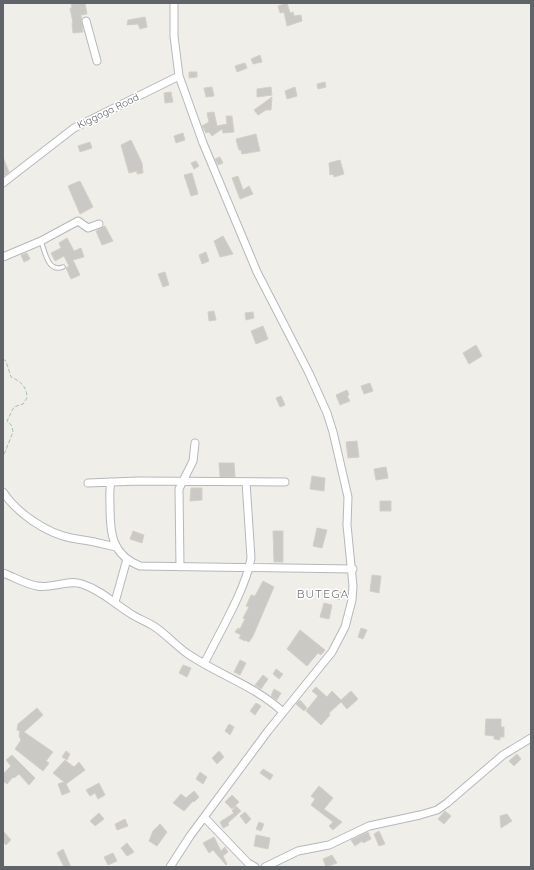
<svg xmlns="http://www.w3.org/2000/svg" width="534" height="870" viewBox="0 0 534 870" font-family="Quicksand,sans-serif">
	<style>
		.building { fill: #cbc9c5; stroke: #d4d0c7 }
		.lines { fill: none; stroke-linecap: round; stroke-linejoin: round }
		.lane-casing { stroke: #b5b8bb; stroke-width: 5.5 }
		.street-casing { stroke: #b5b8bb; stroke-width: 9 }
		.path { stroke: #a2c4ad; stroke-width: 1; stroke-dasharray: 4 2; stroke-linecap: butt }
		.lane { stroke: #fff; stroke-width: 3.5 }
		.street { stroke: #fff; stroke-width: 7 }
		.labels { text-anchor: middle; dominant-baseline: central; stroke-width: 3; stroke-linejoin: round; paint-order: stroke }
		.street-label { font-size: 10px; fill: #606367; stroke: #fff }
		.quarter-label { font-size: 12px; letter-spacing: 1px; fill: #717479; stroke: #fff }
	</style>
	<rect width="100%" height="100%" fill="#f0eee9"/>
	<path class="building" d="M71 3H85L87 14 81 15 83 32 73 33 72 23H73L70 8H72Z
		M287 3 290 13 293 12 294 16 301 15 302 21 287 26 284 12 280 13 278 6Z
		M145 17 147 27 140 29 138 24 127 25 128 20Z
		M260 55 262 62 253 64 251 59Z
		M245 63 247 68 237 72 235 66Z
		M189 72H197V77L189 78Z
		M325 82 326 87 318 89 317 84Z
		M212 87 214 96 206 97 204 88Z
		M271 87 272 95 257 97V89Z
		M295 87 297 96 287 99 285 91Z
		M171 92 173 102 165 103 164 93Z
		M272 97 271 110H266L258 115 254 110Z
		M214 112 217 126 227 124 226 116H232L234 132 223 133 222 129 212 136 209 132 206 133 202 126 209 122 207 113Z
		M183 133 185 140 176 143 174 136Z
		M256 134 260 151 242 154 241 150H239L236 139Z
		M131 140 142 163 143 173 137 174V171L129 173 121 145Z
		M90 142 92 148 80 152 78 146Z
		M3 157 9 172 4 176 3 172Z
		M220 157 223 163 218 165 215 159Z
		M340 160 344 174 334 177 333 174 330 175 329 163Z
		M196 161 199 166 194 169 191 163Z
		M192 173 198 194 191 196 184 175Z
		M238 176 243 190 249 186 253 194 240 199 232 178Z
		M80 181 93 207 80 214 68 186Z
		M105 226 113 241 102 245 96 231Z
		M223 236 233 254 220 257 214 241Z
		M67 238 74 251 81 248 84 257 73 260 80 275 71 279 66 268 69 266 64 256 55 261 51 253 61 248 59 243Z
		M206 252 209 261 202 264 199 255Z
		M27 253 30 259 24 262 21 255Z
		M165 272 169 285 163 287 158 274Z
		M214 311 216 320 209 321 208 312Z
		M253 312 254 318 246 320 245 313Z
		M263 326 268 339 256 344 251 331Z
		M476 345 482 356 469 364 463 353Z
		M370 383 373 391 364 394 361 386Z
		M347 390 349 395 347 396 350 401 340 405 336 395Z
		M281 396 285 405 280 407 276 398Z
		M357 441 359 457 348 458 346 442Z
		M219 463H234L235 477H220Z
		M386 467 388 478 376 480 374 469Z
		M312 476 325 478 324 491 310 489Z
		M191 488H202V500L190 501Z
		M380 501H391V511H380Z
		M317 528 327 530 322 548 313 546Z
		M133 531 144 535 142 543 130 539Z
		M273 531H283V562H274Z
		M372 575 381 576 379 593 370 591Z
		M263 581 274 587 253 636 249 642 245 640V641L239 638 241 635 235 632 238 628 240 629 245 619 243 618 249 607 246 606 251 595 255 596Z
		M338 591 342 593 339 600 334 598Z
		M324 603 332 605 329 619 320 617Z
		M361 628 367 630 363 639 358 637Z
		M300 630 325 650 321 655 318 653 307 666 287 649Z
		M240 660 246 663 240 675 234 672Z
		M183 665 191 668 187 677 179 673Z
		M276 669 283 674 279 679 273 674Z
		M263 675 268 679 261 689 255 685Z
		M316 687 327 697 332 691 341 700 351 691 358 699 347 709 341 702 329 713 330 715 321 725 306 711 318 696 312 691Z
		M274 689 281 693 277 700 271 696Z
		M300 700 307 708 304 711 296 704Z
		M256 703 261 706 255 715 250 711Z
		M37 708 43 715 24 732 53 752 46 761 49 763 43 771 15 749 21 740 19 736 20 731 17 730 18 724Z
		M486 719H501V727H504V737H500V740L494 739V736L485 735Z
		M229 724 234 727 230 735 225 731Z
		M66 751 70 754 67 760 62 757Z
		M219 751 224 757 217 764 212 758Z
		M517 754 521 759 514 766 509 761Z
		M12 755 35 778 29 785 19 774 14 778 13 777 7 784 3 781V774L11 766 6 760Z
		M65 760 74 767 79 762 85 770 66 784 70 792 62 795 58 784 64 782 53 773Z
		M263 769 273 775 270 780 260 773Z
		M200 772 207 777 203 784 196 779Z
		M99 783 105 795 98 799 95 793 90 796 86 790Z
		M319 786 333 798 324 809 342 822 333 830 329 826 333 822 311 805 315 799 311 796Z
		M194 791 199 797 194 802 193 801 184 811 173 803 181 794 186 798Z
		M232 795 239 802 232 809 225 802Z
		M236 806 241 811 228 823 229 825 223 828 220 822 234 813 232 811Z
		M445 811 451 816 444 824 438 819Z
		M245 812 251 819 246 824 240 816Z
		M99 813 104 819 95 826 90 821Z
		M507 814 512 821 501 828 500 816Z
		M125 819 128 826 117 830 115 824Z
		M259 822 264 824 261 831 256 829Z
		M160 824 167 832 157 846 149 841 153 831Z
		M3 831 11 840 6 845 3 842Z
		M379 831 385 844 379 846 374 834Z
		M368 832 371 839 363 843 362 841 355 846 351 840Z
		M256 835 270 838 268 849 254 846Z
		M214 837 221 851 225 847 228 852 223 856 227 864 226 865 213 850 209 853 203 843Z
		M127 843 134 852 127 856 121 848Z
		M63 849 71 867H64L57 853Z
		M113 853 117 861 108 865 104 857Z
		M332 855 337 863 326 867 323 859Z"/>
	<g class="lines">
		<defs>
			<path id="lane" d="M41 241C45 252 48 273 63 267"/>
			<path id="street" d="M86 21 97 61
				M3 183 74 128 179 76
				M3 257 41 241 78 221 88 228 99 224
				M111 482C109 491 110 499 110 507 110 534 112 555 140 566L353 569
				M88 483 138 481 285 482
				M3 492C17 513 46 533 71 538 86 540 101 543 116 547
				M180 567 179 489 193 461 195 443
				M3 573C14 577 25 584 37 586 52 589 67 579 82 584 100 590 113 602 128 612 136 618 146 621 155 627 167 635 176 646 188 654 219 675 255 686 283 712
				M115 602 127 559
				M204 664C218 635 246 589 251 558L246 482
				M204 817 248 863 255 867
				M170 867 190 836 268 731 332 652 345 627 352 600 353 586 347 525 348 497 333 432 327 413 309 373 257 272 203 143 179 76 174 36V3
				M265 867 298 851 329 845 369 826 420 815 437 810 447 803 503 755 531 738"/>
		</defs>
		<use href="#lane" class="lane-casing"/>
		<use href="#street" class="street-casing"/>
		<path class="path" d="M3 359 6 361 11 377C20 381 27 386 27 398L23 404 14 407 7 421 12 426 13 432 3 457"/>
		<use href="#lane" class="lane"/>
		<use href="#street" class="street"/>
	</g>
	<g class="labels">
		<g class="street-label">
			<text transform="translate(108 111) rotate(-26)">Kiggaga Road</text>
		</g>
		<g class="quarter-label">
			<text x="323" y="593">BUTEGA</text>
		</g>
	</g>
	<rect width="534" height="870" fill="none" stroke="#606367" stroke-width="8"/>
</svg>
